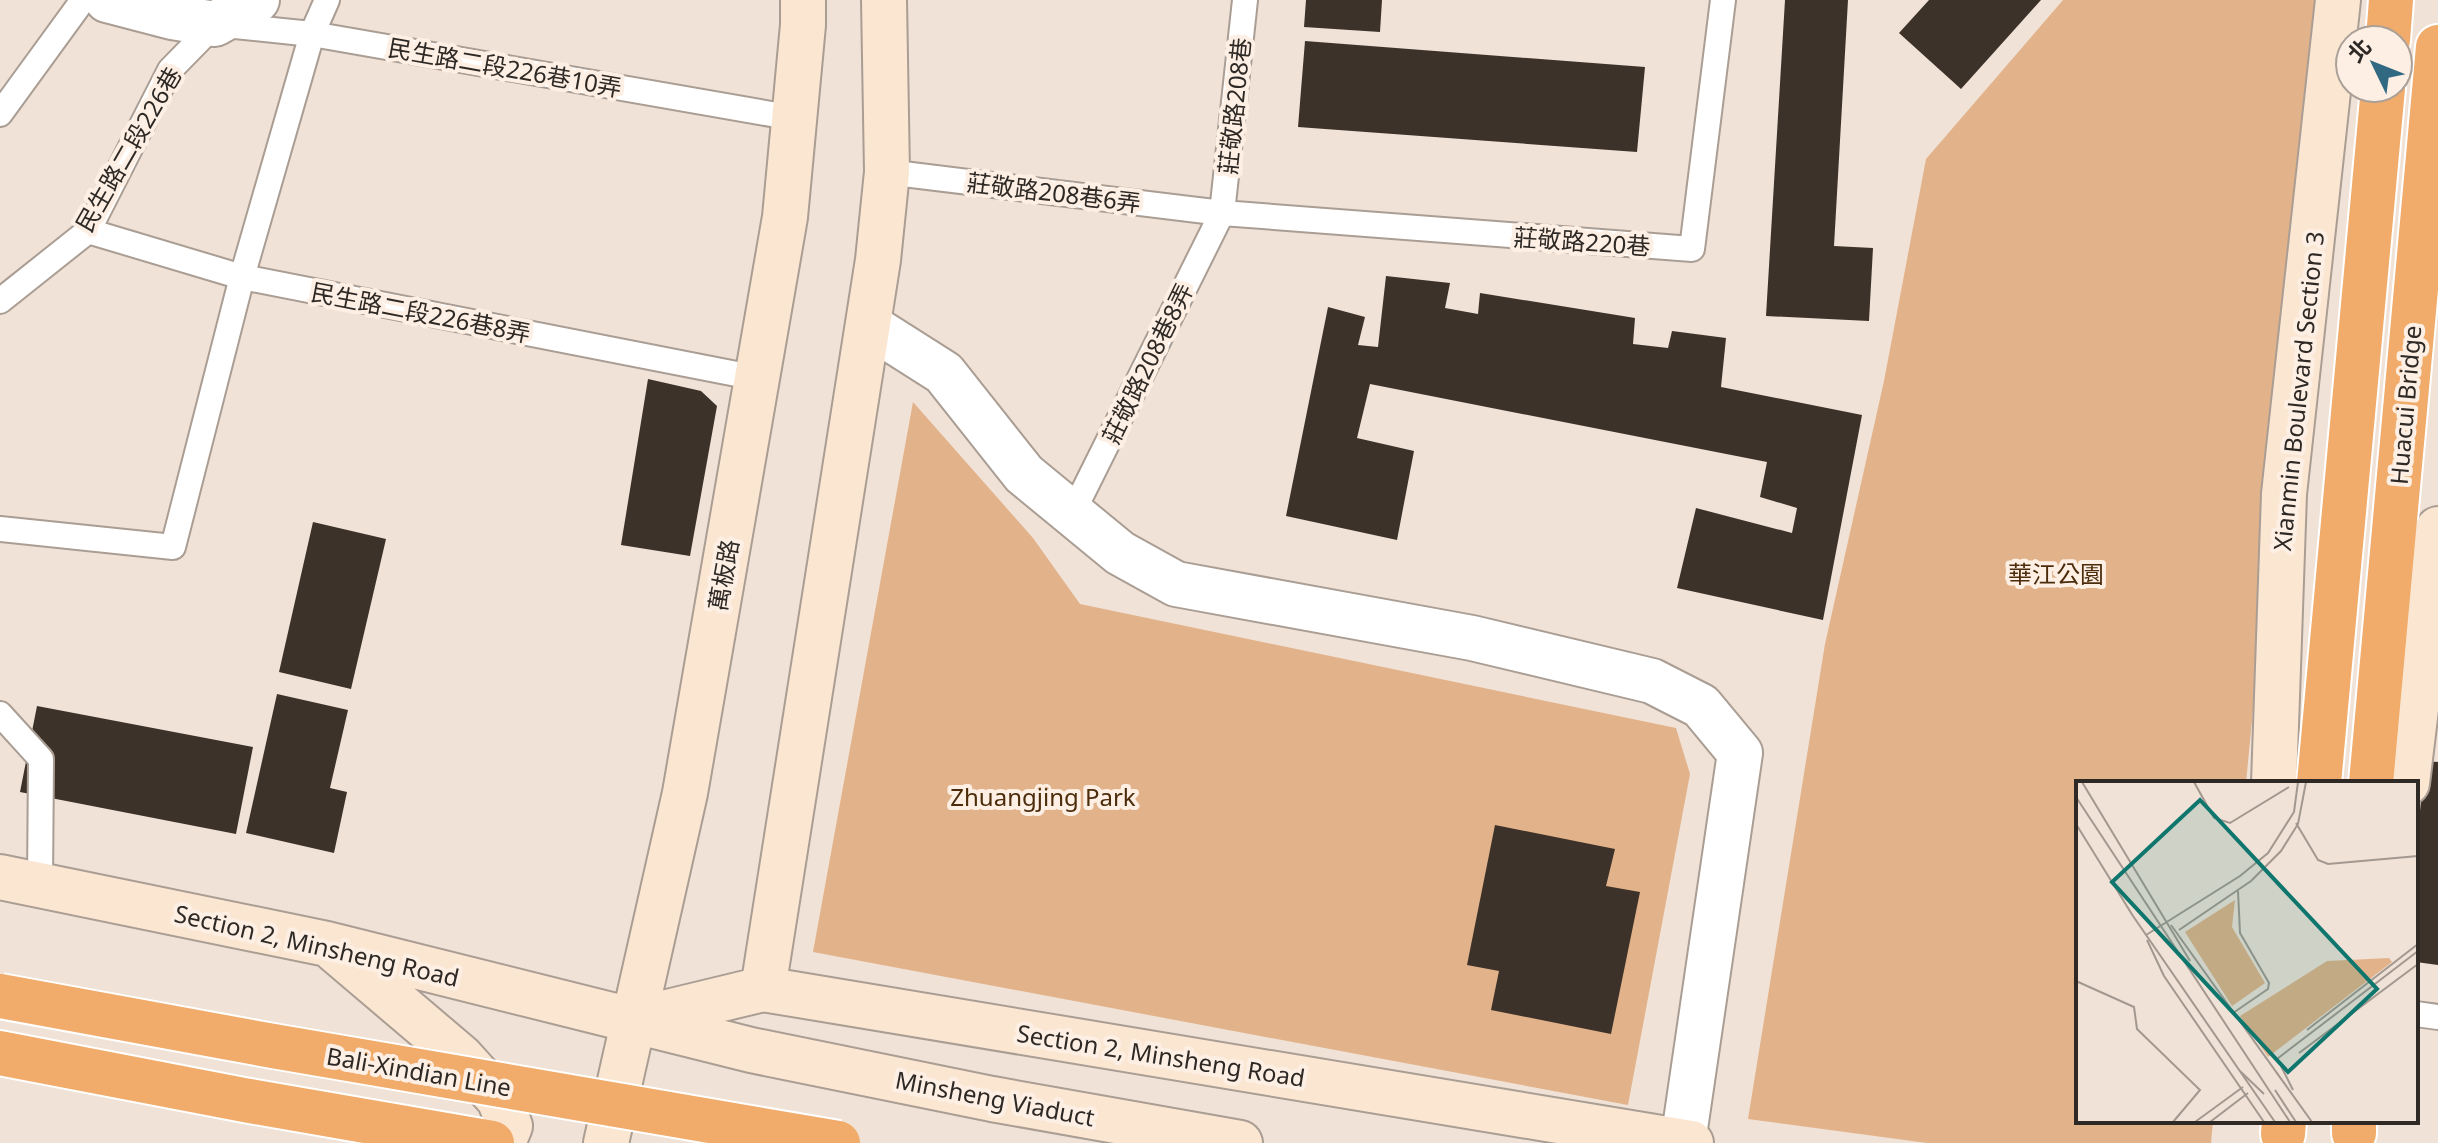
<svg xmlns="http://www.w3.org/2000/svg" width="2438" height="1143" viewBox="0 0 2438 1143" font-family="'Noto Sans','Noto Sans TC',sans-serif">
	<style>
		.green { fill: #e2b38a }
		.building { fill: #3d3229 }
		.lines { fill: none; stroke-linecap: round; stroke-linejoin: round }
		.lane-casing { stroke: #aa9d93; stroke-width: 28 }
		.street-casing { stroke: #aa9d93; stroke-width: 48 }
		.secondary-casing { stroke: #aa9d93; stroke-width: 48 }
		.highway-casing { stroke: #fff; stroke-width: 48 }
		.lane { stroke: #fff; stroke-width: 24 }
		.street { stroke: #fff; stroke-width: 44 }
		.secondary { stroke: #fbe6d2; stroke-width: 44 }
		.highway { stroke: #f1ab6a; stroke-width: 44 }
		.highway-bridge-casing { stroke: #fff; stroke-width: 48; stroke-linecap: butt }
		.highway-bridge { stroke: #f1ab6a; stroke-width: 44 }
		.labels { text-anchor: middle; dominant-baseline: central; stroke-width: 8; stroke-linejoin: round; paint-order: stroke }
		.street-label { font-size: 24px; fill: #2e2925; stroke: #fdefe4 }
		.park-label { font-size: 24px; fill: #4c2c0b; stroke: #fdefe4 }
		.inset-road { fill: none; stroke: #a29890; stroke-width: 2 }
		.view { fill: #0f766e; fill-opacity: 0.15; stroke: #0f766e; stroke-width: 4 }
		.inset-edge { fill: none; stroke: #2e2925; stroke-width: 4 }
	</style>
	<rect width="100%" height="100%" fill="#f0e2d7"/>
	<path class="green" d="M2063 0H2321L2246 783H2078V1121H2213L2211 1143H1927L1748 1119 1825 644 1884 381 1926 159Z
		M913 402 1033 538 1080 604 1676 728 1690 774 1628 1105 813 952Z"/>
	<path class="building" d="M1306 0H1382L1380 32 1304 27Z
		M1785 0H1848L1834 246 1873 248 1869 321 1766 316Z
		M1929 0H2041L1961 89 1899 33Z
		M1305 41 1645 67 1637 152 1298 127Z
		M1386 276 1450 283 1445 308 1478 314 1480 293 1635 318 1633 344 1668 348 1672 331 1726 338 1721 387 1862 415 1823 620 1677 588 1696 508 1792 533 1797 508 1760 497 1767 462 1370 384 1357 438 1414 451 1397 540 1286 516 1328 307 1365 317 1358 345 1378 347Z
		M648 379 701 391 717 406 690 556 621 545Z
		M313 522 386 539 351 689 279 672Z
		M277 694 348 710 330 788 347 792 334 853 246 833Z
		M37 706 253 747 236 834 20 792Z
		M2425 761 2438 762V965L2416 962V851Z
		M1495 825 1615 849 1606 886 1640 892 1611 1034 1491 1010 1499 971 1467 965Z"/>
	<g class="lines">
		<defs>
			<path id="lane" d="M0 114 83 0
				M887 172 1222 213 1692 249 1723 0
				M88 231 242 277 757 378
				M0 301 88 231 170 70 215 24 312 34 794 118
				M1072 514 1222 213 1245 0
				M0 529 173 547 242 277 312 34 327 0
				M0 714 41 759 40 885
				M2416 1014 2438 1017"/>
			<path id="street" d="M107 0 172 17 215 24 257 0
				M870 326 944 373 1024 474 1120 553 1176 584 1472 638 1652 681 1701 706 1740 753 1683 1142"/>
			<path id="secondary" d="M2274 783 2284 494 2338 0
				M2407 783 2438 529
				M0 877 327 944 751 1050 992 1099 1240 1143
				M335 950 461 1057 499 1099 510 1126 503 1143
				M763 989 878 260 887 172 884 0
				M639 1019 763 989 1691 1143
				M606 1143 685 793 785 217 803 25V0"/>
			<path id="highway" d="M2388 40 2391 0
				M2319 783 2383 88
				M2371 783 2438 47
				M0 1053 244 1100 492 1143
				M2354 1133V1121
				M2283 1134 2284 1121"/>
		</defs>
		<use href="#lane" class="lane-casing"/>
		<use href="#street" class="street-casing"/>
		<use href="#secondary" class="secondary-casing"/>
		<use href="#highway" class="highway-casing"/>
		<use href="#lane" class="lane"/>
		<use href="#street" class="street"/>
		<use href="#secondary" class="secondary"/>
		<use href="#highway" class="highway"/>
		<defs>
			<path id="highway-bridge" d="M0 996 273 1046 838 1143"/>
		</defs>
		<use href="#highway-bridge" class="highway-bridge-casing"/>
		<use href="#highway-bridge" class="highway-bridge"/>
	</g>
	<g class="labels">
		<g class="street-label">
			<text transform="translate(505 67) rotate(10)">民生路二段226巷10弄</text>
			<text transform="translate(1234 106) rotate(-84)">莊敬路208巷</text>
			<text transform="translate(128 149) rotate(-60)">民生路二段226巷</text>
			<text transform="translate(1054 192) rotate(7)">莊敬路208巷6弄</text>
			<text transform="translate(1582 241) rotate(4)">莊敬路220巷</text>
			<text transform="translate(421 312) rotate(11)">民生路二段226巷8弄</text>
			<text transform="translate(1147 363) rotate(-64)">莊敬路208巷8弄</text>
			<text transform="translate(2298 391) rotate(-84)">Xianmin Boulevard Section 3</text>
			<text transform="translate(2405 405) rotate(-85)">Huacui Bridge</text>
			<text transform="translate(723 575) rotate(-80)">萬板路</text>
			<text transform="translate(317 945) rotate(13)">Section 2, Minsheng Road</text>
			<text transform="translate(1161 1055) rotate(9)">Section 2, Minsheng Road</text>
			<text transform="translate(419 1071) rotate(10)">Bali-Xindian Line</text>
			<text transform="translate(995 1098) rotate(11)">Minsheng Viaduct</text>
		</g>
		<g class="park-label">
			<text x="2056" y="573">華江公園</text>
			<text x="1043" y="796">Zhuangjing Park</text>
		</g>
	</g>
	<g transform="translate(2076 781)">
		<rect width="342" height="342" fill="#f0e2d7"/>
		<path d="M159 119 156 146 189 202 156 225 109 151ZM313 177 316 181 192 276 164 235 251 180Z" fill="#e2b38a"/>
		<path class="inset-road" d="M6 1 114 180M118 1 138 37 154 42 213 6M0 16 214 341M220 42 242 79 252 83 342 75M0 43 57 135 199 341M95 144 236 341M103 149 175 100 205 70 222 43 230 1M70 154 164 95 192 72 218 31 222 1M71 159 88 195 188 341M0 200 58 226 61 248 124 309 97 341M157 232 192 208 193 202 164 152 162 110M231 249 342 163M223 272 342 183M201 278 342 170M205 285 217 309M164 290 188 313M199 309 220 341M119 341 167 306M134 341 172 312"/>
		<path class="view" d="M124 19 301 208 212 291 36 101Z"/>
		<rect width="342" height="342" class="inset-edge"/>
	</g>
	<g transform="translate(2374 64) rotate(313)"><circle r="38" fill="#fdefe4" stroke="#aaa098" stroke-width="2"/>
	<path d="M0-6L14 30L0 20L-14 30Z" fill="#316983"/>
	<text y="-12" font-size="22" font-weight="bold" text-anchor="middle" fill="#2e2925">北</text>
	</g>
</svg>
